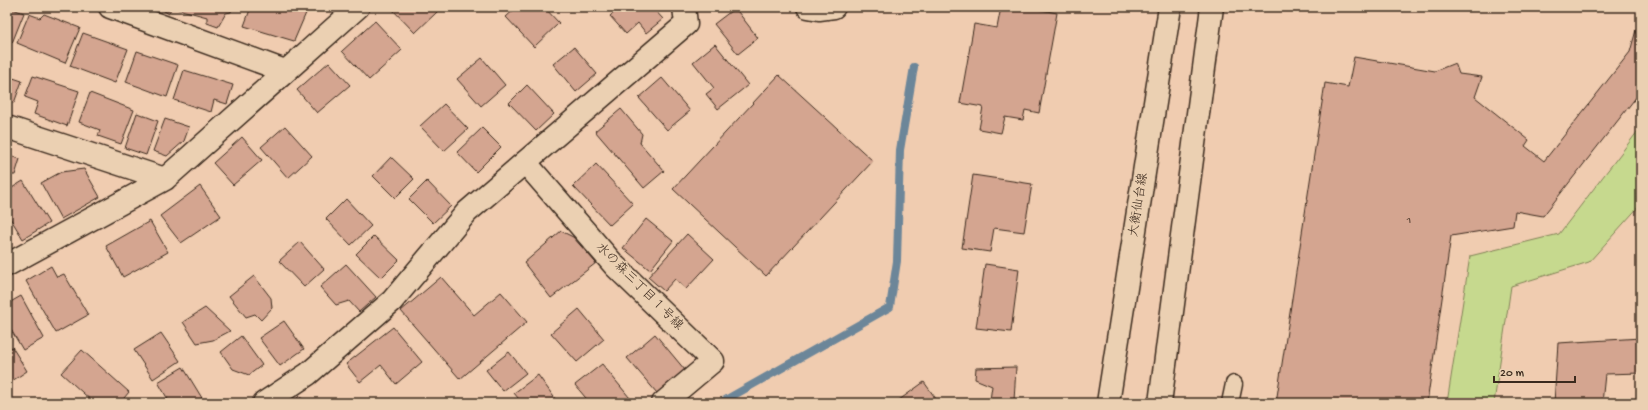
<svg xmlns="http://www.w3.org/2000/svg" width="1648" height="410" viewBox="0 0 1648 410" font-family="'Gochi Hand','Klee One',sans-serif">
	<style>
		.green { fill: #c6d98e; stroke: #808256 }
		.lines { fill: none; stroke-linecap: round; stroke-linejoin: round }
		.stream { stroke: #6c8699; stroke-width: 8 }
		.building { fill: #d4a590; stroke: #3b2a1e }
		.lane-casing { stroke: #3b2a1e; stroke-width: 19 }
		.street-casing { stroke: #3b2a1e; stroke-width: 25 }
		.secondary-casing { stroke: #3b2a1e; stroke-width: 25 }
		.lane { stroke: #ebd0b2; stroke-width: 16 }
		.street { stroke: #ebd0b2; stroke-width: 22 }
		.secondary { stroke: #ebd0b2; stroke-width: 22 }
		.labels { text-anchor: middle; dominant-baseline: central; stroke-width: 3; stroke-linejoin: round; paint-order: stroke }
		.number-label { font-size: 11px; fill: #61493a }
		.street-label { font-size: 13px; fill: #3b2a1e; stroke: #ebd0b2 }
	</style>
	<rect width="100%" height="100%" fill="#f0ccb0"/>
	<filter id="ink" filterUnits="userSpaceOnUse"><feTurbulence type="fractalNoise" baseFrequency=".025" numOctaves="2"/><feDisplacementMap in="SourceGraphic" scale="8" xChannelSelector="R" yChannelSelector="G"/><feConvolveMatrix kernelMatrix="1 2 1 2 8 2 1 2 1" color-interpolation-filters="sRGB"/></filter>
	<g filter="url(#ink)">
		<path class="green" d="M1641 127V204L1589 262 1511 286 1494 403H1447L1470 256 1559 234Z"/>
		<g class="lines">
			<path class="stream" d="M720 403 890 307 897 261 900 150 914 67"/>
		</g>
		<path class="building" d="M7 7 24 13 12 43 7 41Z
			M160 7H171L169 14 161 9Z
			M179 7H232L231 12 226 13 218 27 207 23V17L178 9Z
			M251 7H294L306 13 294 41 244 26Z
			M392 7H432L437 12 415 33 391 8Z
			M517 7H544L559 23 534 47 506 17Z
			M620 7H652L663 19 646 33 638 23 626 34 610 16Z
			M1001 7H1026L1057 13 1039 113 1025 110 1023 120 1005 117 1001 133 979 129 983 107 960 103 974 24 997 28Z
			M735 8 758 38 738 54 714 24Z
			M29 14 40 18 44 14 80 28 65 63 17 43Z
			M375 21 402 50 369 80 342 51Z
			M1636 30H1641V91L1543 216 1515 211 1513 226 1451 236 1427 403H1276L1325 83 1348 87 1354 57 1435 71 1455 63 1459 74 1482 77 1475 97 1529 140 1525 146 1544 161 1630 52Z
			M83 33 128 49 115 83 70 66Z
			M715 44 748 85 718 109 706 94 714 88 693 62Z
			M574 47 597 74 576 92 553 64Z
			M137 51 178 65 167 97 126 82Z
			M482 58 505 85 481 106 457 79Z
			M329 62 350 85 317 113 297 90Z
			M184 70 233 85 227 104 214 100 211 112 174 100Z
			M779 75 873 161 766 276 673 189Z
			M7 76 22 81 14 103 7 101Z
			M33 76 79 91 67 126 34 114 38 102 25 97Z
			M662 78 690 111 667 130 639 98Z
			M527 85 554 114 536 131 509 103Z
			M90 93 134 110 121 144 98 136 100 130 79 122Z
			M444 104 468 129 444 151 420 126Z
			M621 109 642 134 640 143 664 171 644 188 595 131Z
			M137 113 158 121 146 155 125 148Z
			M165 119 189 127 184 141 167 156 153 151Z
			M285 126 312 156 288 178 261 147Z
			M482 128 501 147 476 172 457 152Z
			M242 137 262 160 233 185 213 163Z
			M7 155 20 159 15 175H7Z
			M391 157 414 179 395 198 373 176Z
			M596 164 633 204 610 225 573 186Z
			M84 169 100 197 61 219 41 183 61 172Z
			M973 175 1032 184 1024 232 994 228 990 252 962 248Z
			M23 181 49 223 23 239 7 213V191Z
			M427 181 451 206 433 223 409 199Z
			M200 186 221 216 181 243 160 216Z
			M346 199 371 226 351 245 326 219Z
			M646 219 673 241 650 270 623 248Z
			M150 221 168 252 123 277 106 246Z
			M561 231 573 237 596 263 551 298 524 263Z
			M687 234 714 259 686 289 675 279 664 291 648 277Z
			M374 236 399 260 381 278 356 254Z
			M300 242 324 269 304 287 279 261Z
			M346 264 376 297 359 312 349 301 336 305 320 287Z
			M985 264 1019 269 1011 332 976 328Z
			M51 266 57 277 64 274 88 315 56 333 26 281Z
			M254 276 271 298 272 308 261 320 255 314 246 317 229 296Z
			M441 277 474 315 501 292 527 322 460 379 401 311Z
			M21 296 44 338 23 350 7 323V304Z
			M205 308 230 331 213 340 197 343 183 322Z
			M579 309 604 339 577 362 551 333Z
			M284 321 304 349 280 366 259 338Z
			M393 327 422 362 396 384 381 365 360 382 346 364Z
			M161 333 180 361 153 379 134 350Z
			M655 334 685 370 657 393 627 358Z
			M241 336 262 365 249 375 233 369 221 352Z
			M1641 338V373L1605 374 1602 403H1554L1558 343Z
			M12 347 27 371 9 383 7 381V350Z
			M82 350 129 392 120 403H94L61 373Z
			M509 352 526 373 503 391 486 370Z
			M602 364 634 403H590L575 385Z
			M183 367 202 398 194 403H170L158 382Z
			M1016 367 1014 401 990 400 992 386 975 379 976 368Z
			M538 375 556 400 551 403H522L514 393Z
			M924 382 939 403H895Z
			M299 396 307 403H293Z"/>
		<g class="lines">
			<defs>
				<path id="lane" d="M1230 403 1234 384"/>
				<path id="street" d="M110 7 285 71
					M808 7 819 9 834 7
					M7 127 165 179
					M525 162 615 266 713 361 663 403
					M7 265 165 179 358 7
					M264 403 308 374 392 301 467 212 686 24 684 7"/>
				<path id="secondary" d="M1108 403 1170 7
					M1160 403 1212 7"/>
			</defs>
			<use href="#lane" class="lane-casing"/>
			<use href="#street" class="street-casing"/>
			<use href="#secondary" class="secondary-casing"/>
			<use href="#lane" class="lane"/>
			<use href="#street" class="street"/>
			<use href="#secondary" class="secondary"/>
		</g>
	</g>
	<g class="labels">
		<g class="number-label">
			<text x="1409" y="221">1</text>
		</g>
		<g class="street-label">
			<text transform="translate(1139 205) rotate(-81)">大衡仙台線</text>
			<text transform="translate(639 287) rotate(45)">水の森三丁目１号線</text>
		</g>
	</g>
	<rect width="1648" height="410" fill="none" stroke="#ebd0b2" stroke-width="24"/>
	<rect x="12" y="12" width="1624" height="386" fill="none" stroke="#3b2a1e" stroke-width="1.5" filter="url(#ink)"/>
	<path d="M1494 376v6h81v-6" fill="none" stroke="#3b2a1e" stroke-width="2"/>
	<text x="1500" y="376" font-size="12" fill="#3b2a1e" stroke="#ebd0b2" stroke-width="3" paint-order="stroke">20 m</text>
</svg>
